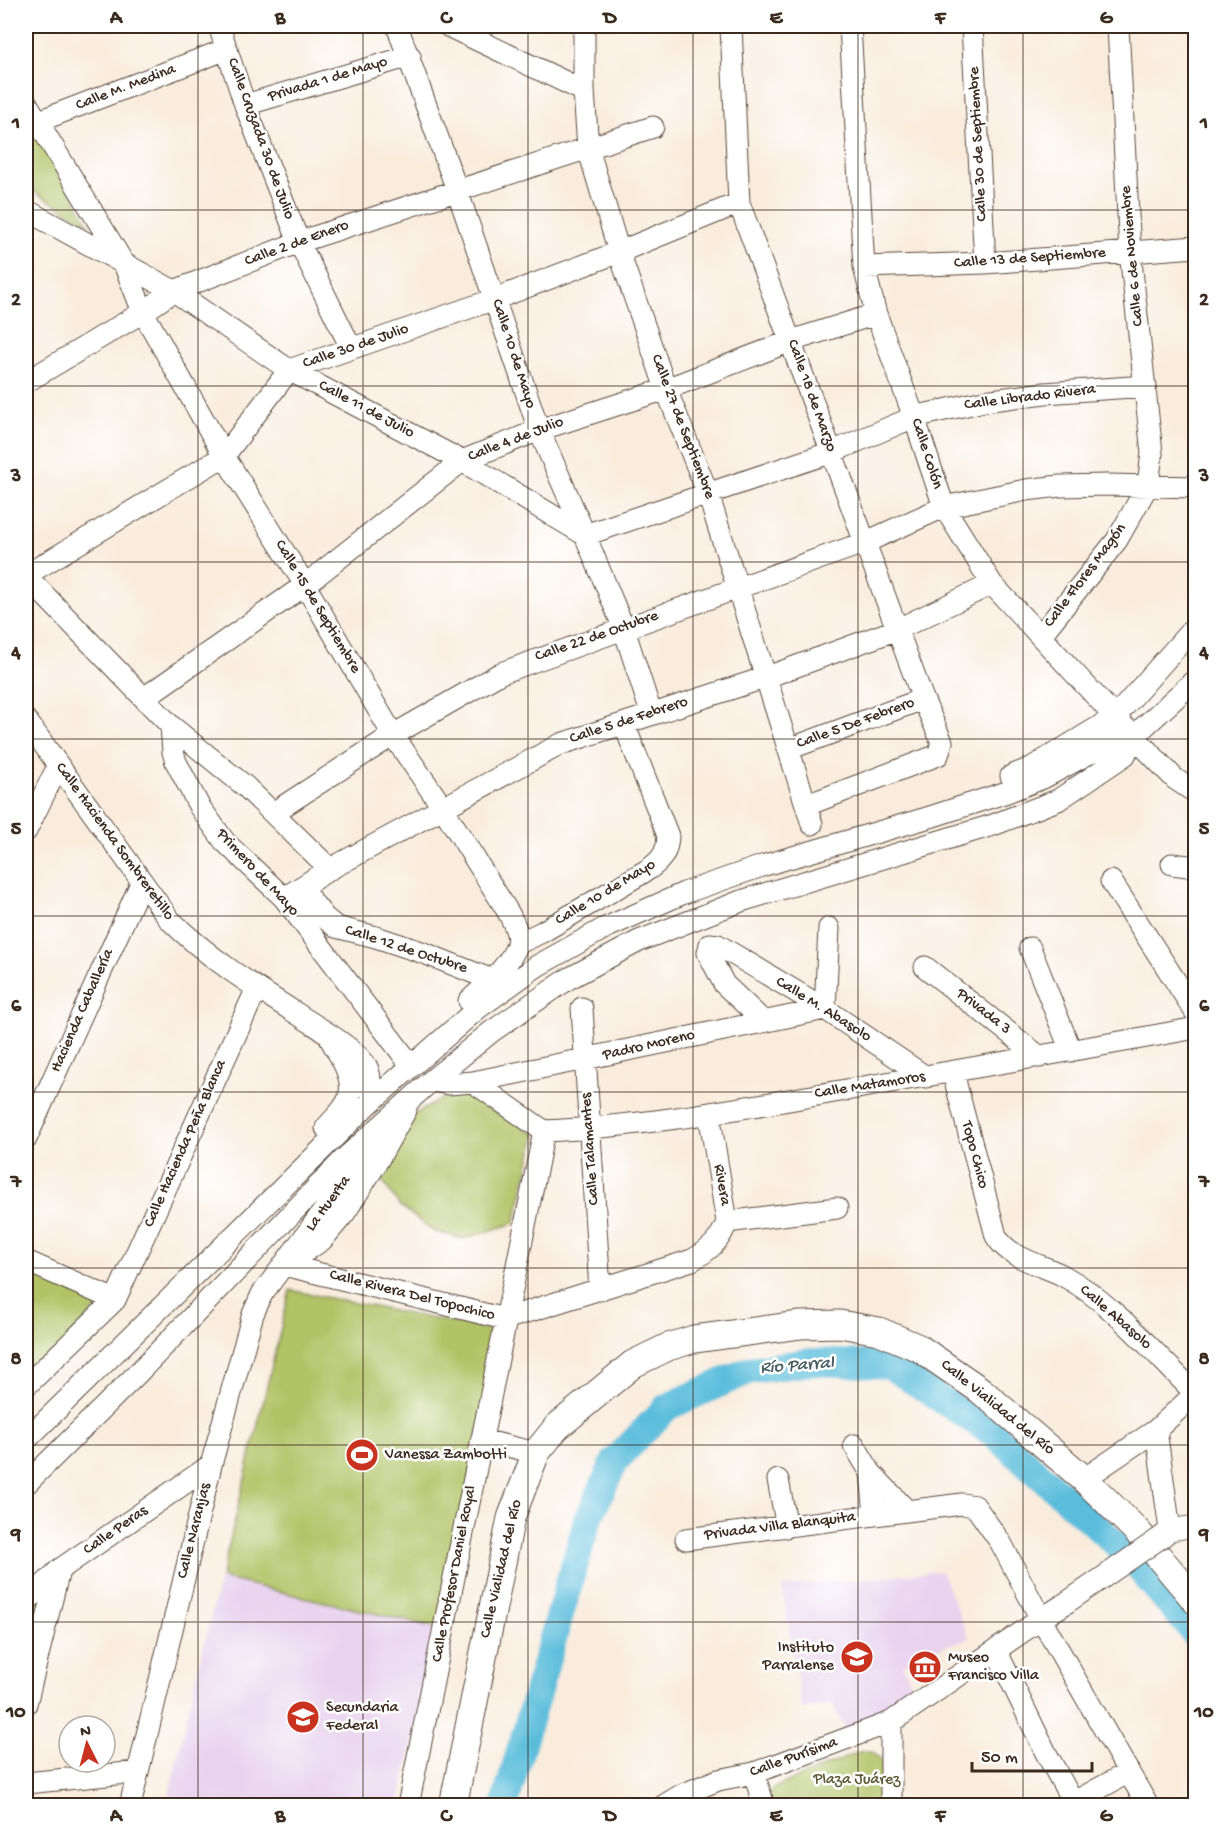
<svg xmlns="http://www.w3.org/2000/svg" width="1221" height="1831" viewBox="0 0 1221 1831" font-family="'Gochi Hand',sans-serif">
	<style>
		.built { fill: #e8d2ee }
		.green { fill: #b1c366; stroke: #767642; stroke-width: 1.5 }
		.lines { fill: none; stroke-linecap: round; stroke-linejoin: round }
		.river { stroke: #5cbddb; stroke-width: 28 }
		.minor-casing { stroke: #58473b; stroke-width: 23 }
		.major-casing { stroke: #58473b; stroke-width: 29 }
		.minor { stroke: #fff; stroke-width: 21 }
		.major { stroke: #fff; stroke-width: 27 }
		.minor-bridge-casing { stroke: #58473b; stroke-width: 23; stroke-linecap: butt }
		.minor-bridge { stroke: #fff; stroke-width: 21 }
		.grid { fill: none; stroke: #3b2a1e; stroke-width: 1.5; stroke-opacity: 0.55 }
		.labels { text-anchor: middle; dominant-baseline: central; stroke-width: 5; stroke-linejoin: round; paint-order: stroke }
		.street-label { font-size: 16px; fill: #3b2a1e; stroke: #fff }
		.poi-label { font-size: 16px; fill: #3b2a1e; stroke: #fff; text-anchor: start }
		.park-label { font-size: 16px; fill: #5e5834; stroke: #fff }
		.water-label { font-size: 18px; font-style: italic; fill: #475d60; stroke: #fff }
		.neatline { fill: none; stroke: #3b2a1e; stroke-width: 2 }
		.grid-label { font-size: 20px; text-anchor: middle; font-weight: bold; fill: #3b2a1e }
	</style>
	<rect width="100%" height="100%" fill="#fff"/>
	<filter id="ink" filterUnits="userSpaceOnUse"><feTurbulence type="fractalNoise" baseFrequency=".0167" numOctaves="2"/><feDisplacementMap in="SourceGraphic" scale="12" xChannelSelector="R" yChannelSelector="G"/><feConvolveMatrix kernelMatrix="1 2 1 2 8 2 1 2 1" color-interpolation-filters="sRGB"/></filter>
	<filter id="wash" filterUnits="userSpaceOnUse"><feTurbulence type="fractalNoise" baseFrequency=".008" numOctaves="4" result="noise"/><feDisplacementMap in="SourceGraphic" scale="24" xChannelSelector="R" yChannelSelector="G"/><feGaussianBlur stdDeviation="1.35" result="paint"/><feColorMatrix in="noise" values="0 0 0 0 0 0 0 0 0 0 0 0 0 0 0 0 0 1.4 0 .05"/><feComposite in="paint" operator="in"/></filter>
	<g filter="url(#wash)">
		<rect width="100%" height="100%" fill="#f9ecdd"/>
		<path class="built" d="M941 1571 969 1638 939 1648 902 1665 913 1686 917 1701 846 1732 833 1704 802 1709 782 1587Z
			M220 1578 438 1628 399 1805 166 1806Z"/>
		<path class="green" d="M39 136 89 224 26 187V141Z
			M464 1095 536 1134 515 1223 463 1239 433 1231 399 1205 376 1171 395 1125 445 1097Z
			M26 1270 100 1305 26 1380Z
			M290 1290 500 1332 438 1628 221 1578Z
			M50 1590 26 1689V1614Z
			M862 1751 871 1752 881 1760 884 1805H768V1794L773 1788Z"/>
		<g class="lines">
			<path class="river" d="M504 1806 587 1522 615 1461 667 1407 750 1370 812 1362 889 1365 994 1434 1125 1552 1196 1635"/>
		</g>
	</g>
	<g filter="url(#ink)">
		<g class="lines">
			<defs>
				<path id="minor" d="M219 26 245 105 299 242 351 348
					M397 26 457 190 539 430 585 535 624 629 651 713
					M448 26 584 91
					M584 26V91L588 148 619 252 666 389 708 494 812 824
					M731 26 739 203 923 699 942 742 938 755 807 805
					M850 26 864 267 876 314 914 417 944 507 992 584 1115 717 1175 779 1196 793
					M972 26 985 263
					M26 102 124 264 143 312 224 456 305 585 393 735 443 808 508 912C513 922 520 933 517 944 512 964 484 987 469 1001
					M245 105 410 56
					M26 126 227 49
					M26 210 174 291 289 370 462 461 585 535 832 452 914 417 984 401 1045 393 1146 386
					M864 267 985 263 1196 247
					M26 382 143 312 174 291 299 242 653 127
					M26 575 224 456 289 370 495 299 619 252 739 203
					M26 576 171 726 173 752 176 762 199 806 225 842 284 898 407 1060
					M1041 635 1117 540 1148 485 1152 453 1130 252 1118 26
					M144 698 305 585 462 461 539 430 666 389 791 341 876 314
					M26 720 169 919C208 958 253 986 299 1015 317 1027 353 1047 365 1064 371 1072 370 1082 370 1091
					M171 726 246 787 330 869
					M789 749 923 699
					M1011 776 1031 768 1115 717 1196 625
					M273 813 393 735 501 673 866 542 944 507 1026 490 1060 486 1107 485 1196 487
					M26 831 58 766
					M1172 864 1196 867
					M1111 881 1196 1013
					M301 888 325 918 336 927 376 937 424 953 492 980
					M284 898 330 869 561 744 767 677 898 629 992 584
					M517 944 542 932 649 869C663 859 667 852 668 836L624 724
					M1030 948 1071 1051
					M925 967 1040 1057
					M582 1008 600 1290
					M763 1021 724 984 708 953 710 944 718 945 825 1009 926 1077
					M953 1073 996 1236C1008 1258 1040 1264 1062 1275 1112 1302 1154 1353 1195 1393
					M431 1081 449 1084 473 1082 825 1009 829 928
					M473 1082 544 1131
					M326 1128C333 1119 342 1112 347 1102 358 1082 340 1057 331 1040
					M544 1131C638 1127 731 1110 823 1094 948 1073 1072 1051 1196 1028
					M26 1139 141 883
					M727 1222 837 1208
					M297 1257 322 1240 344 1214 374 1167 406 1110
					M26 1261 115 1300
					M284 1265 505 1319 692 1260C710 1250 720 1241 727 1222L709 1113
					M26 1386 115 1300 257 988
					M1156 1430 1170 1530
					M26 1440 364 1108 477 1009 537 966 605 928 684 893 765 865 930 817 1007 792 1043 778 1110 742 1134 736
					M482 1440 536 1453
					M854 1445 871 1473
					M1084 1479 1156 1430 1196 1393
					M778 1480 787 1527
					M26 1484 137 1374 345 1158 431 1081 491 1032 568 979 639 941 741 901 993 825 1058 800 1125 755 1134 736 1196 679
					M875 1515 871 1473 907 1511
					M1163 1536 1170 1530 1196 1526
					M686 1539 962 1504 975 1506 1001 1543 1041 1619 1148 1806
					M26 1602 59 1570 211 1465
					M996 1650 1046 1753 1073 1802
					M26 1704 59 1571
					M754 1773 764 1806
					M26 1783 137 1772
					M130 1806 211 1465 253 1314 262 1294 362 1159 369 1144
					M408 1806 544 1131
					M663 1806 681 1795 718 1780 754 1773 891 1722 1041 1619 1066 1603
					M891 1806V1722
					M1067 1806 1129 1772"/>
				<path id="major" d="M453 1806 511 1518 536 1453 557 1427 633 1364 668 1347 694 1339 800 1325 840 1324 879 1331 919 1348 980 1390 1084 1479 1136 1530 1196 1601"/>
			</defs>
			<use href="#minor" class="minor-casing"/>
			<use href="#major" class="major-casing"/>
			<use href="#minor" class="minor"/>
			<use href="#major" class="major"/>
			<defs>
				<path id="minor-bridge" d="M1066 1603 1163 1536"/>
			</defs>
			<use href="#minor-bridge" class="minor-bridge-casing"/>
			<use href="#minor-bridge" class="minor-bridge"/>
		</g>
	</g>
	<path class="grid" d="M198 26V1806M363 26V1806M528 26V1806M693 26V1806M858 26V1806M1023 26V1806M26 210H1196M26 386H1196M26 562H1196M26 739H1196M26 916H1196M26 1092H1196M26 1268H1196M26 1445H1196M26 1622H1196"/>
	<defs>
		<symbol id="stadium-disc" viewBox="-11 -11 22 22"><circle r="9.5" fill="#c8321e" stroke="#fff"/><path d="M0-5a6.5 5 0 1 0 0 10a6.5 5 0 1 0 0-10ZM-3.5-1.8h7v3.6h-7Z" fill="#fff"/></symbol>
		<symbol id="school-disc" viewBox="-11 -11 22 22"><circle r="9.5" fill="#c8321e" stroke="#fff"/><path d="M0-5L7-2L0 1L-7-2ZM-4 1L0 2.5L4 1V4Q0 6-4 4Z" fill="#fff"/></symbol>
		<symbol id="museum-disc" viewBox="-11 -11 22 22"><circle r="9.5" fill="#c8321e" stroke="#fff"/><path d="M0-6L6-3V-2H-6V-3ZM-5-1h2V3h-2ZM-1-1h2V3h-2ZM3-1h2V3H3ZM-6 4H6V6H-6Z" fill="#fff"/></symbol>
	</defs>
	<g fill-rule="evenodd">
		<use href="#stadium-disc" x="343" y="1436" width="38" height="38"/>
		<use href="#school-disc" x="838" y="1638" width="38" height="38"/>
		<use href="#museum-disc" x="906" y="1648" width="38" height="38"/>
		<use href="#school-disc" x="284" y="1698" width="38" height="38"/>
	</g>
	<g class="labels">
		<g class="street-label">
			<text transform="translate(328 80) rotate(-17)">Privada 1 de Mayo</text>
			<text transform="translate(126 88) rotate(-21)">Calle M. Medina</text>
			<text transform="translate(260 139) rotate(70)">Calle Cruzada 30 de Julio</text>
			<text transform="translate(979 144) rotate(-93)">Calle 30 de Septiembre</text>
			<text transform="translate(297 244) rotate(-20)">Calle 2 de Enero</text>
			<text transform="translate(1133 256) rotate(-95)">Calle 6 de Noviembre</text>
			<text transform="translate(1030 259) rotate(-4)">Calle 13 de Septiembre</text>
			<text transform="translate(356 347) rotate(-19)">Calle 30 de Julio</text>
			<text transform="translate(513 354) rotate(72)">Calle 10 de Mayo</text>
			<text transform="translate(811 396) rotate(70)">Calle 18 de Marzo</text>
			<text transform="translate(1030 398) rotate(-7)">Calle Librado Rivera</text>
			<text transform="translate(366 410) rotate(28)">Calle 11 de Julio</text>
			<text transform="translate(682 427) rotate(69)">Calle 27 de Septiembre</text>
			<text transform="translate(516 440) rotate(-21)">Calle 4 de Julio</text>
			<text transform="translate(926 454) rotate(72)">Calle Colón</text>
			<text transform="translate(1086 576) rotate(-53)">Calle Flores Magón</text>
			<text transform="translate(317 607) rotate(59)">Calle 15 de Septiembre</text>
			<text transform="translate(597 637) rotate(-19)">Calle 22 de Octubre</text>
			<text transform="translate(629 721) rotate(-18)">Calle 5 de Febrero</text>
			<text transform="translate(856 724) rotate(-20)">Calle 5 De Febrero</text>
			<text transform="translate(114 842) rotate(54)">Calle Hacienda Sombreretillo</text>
			<text transform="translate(257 873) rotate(47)">Primero de Mayo</text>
			<text transform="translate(606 893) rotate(-31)">Calle 10 de Mayo</text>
			<text transform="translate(406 950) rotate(18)">Calle 12 de Octubre</text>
			<text transform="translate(823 1010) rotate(32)">Calle M. Abasolo</text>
			<text transform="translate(83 1011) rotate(-66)">Hacienda Caballería</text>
			<text transform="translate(983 1012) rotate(38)">Privada 3</text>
			<text transform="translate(649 1046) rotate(-13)">Padro Moreno</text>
			<text transform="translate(870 1086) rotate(-9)">Calle Matamoros</text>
			<text transform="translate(186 1144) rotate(-66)">Calle Hacienda Peña Blanca</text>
			<text transform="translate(591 1149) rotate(-94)">Calle Talamantes</text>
			<text transform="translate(974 1155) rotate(75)">Topo Chico</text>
			<text transform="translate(721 1185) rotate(80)">Rivera</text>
			<text transform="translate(329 1204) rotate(-54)">La Huerta</text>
			<text transform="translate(412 1296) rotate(14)">Calle Rivera Del Topochico</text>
			<text transform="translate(1115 1318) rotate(41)">Calle Abasolo</text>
			<text transform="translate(997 1408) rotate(39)">Calle Vialidad del Río</text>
			<text transform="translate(780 1527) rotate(-7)">Privada Villa Blanquita</text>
			<text transform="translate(116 1531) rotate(-35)">Calle Peras</text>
			<text transform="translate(195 1531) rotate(-76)">Calle Naranjas</text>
			<text transform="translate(502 1569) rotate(-77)">Calle Vialidad del Río</text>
			<text transform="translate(455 1574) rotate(-79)">Calle Profesor Daniel Royal</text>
			<text transform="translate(794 1758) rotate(-20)">Calle Purísima</text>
		</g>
		<g class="poi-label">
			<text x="385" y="1455">Vanessa Zambotti</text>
			<text x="834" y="1648" text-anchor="end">Instituto<tspan x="834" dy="18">Parralense</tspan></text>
			<text x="948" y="1658">Museo<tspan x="948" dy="18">Francisco Villa</tspan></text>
			<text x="326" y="1708">Secundaria<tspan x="326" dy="18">Federal</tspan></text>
		</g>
		<g class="park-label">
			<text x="857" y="1780">Plaza Juárez</text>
		</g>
		<g class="water-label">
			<text transform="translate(797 1366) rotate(-4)">Río Parral</text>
		</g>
	</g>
	<rect width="1221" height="1831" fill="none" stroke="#fff" stroke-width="66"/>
	<g transform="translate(87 1744) rotate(354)"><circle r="28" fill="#ffffff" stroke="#b1aaa5" stroke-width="1.5"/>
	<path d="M0-4.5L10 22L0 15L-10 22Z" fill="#c8321e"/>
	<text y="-9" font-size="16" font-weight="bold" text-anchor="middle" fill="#3b2a1e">N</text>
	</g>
	<path d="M972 1762v9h120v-9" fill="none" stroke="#3b2a1e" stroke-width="3"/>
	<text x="981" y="1762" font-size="18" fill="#3b2a1e" stroke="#ffffff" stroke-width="4.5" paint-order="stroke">50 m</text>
	<rect x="33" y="33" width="1155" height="1765" class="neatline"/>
	<g class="grid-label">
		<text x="116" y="23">A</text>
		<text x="280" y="23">B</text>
		<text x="446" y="23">C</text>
		<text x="610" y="23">D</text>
		<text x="776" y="23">E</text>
		<text x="940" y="23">F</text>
		<text x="1106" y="23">G</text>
		<text x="16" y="128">1</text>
		<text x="1204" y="128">1</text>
		<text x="16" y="305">2</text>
		<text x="1204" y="305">2</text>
		<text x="16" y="481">3</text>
		<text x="1204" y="481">3</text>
		<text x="16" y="658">4</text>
		<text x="1204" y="658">4</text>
		<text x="16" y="834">5</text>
		<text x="1204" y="834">5</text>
		<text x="16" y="1011">6</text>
		<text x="1204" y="1011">6</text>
		<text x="16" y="1187">7</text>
		<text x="1204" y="1187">7</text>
		<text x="16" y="1364">8</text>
		<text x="1204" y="1364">8</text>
		<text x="16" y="1540">9</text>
		<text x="1204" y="1540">9</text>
		<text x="16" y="1717">10</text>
		<text x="1204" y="1717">10</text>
		<text x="116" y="1821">A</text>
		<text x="280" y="1821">B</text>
		<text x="446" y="1821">C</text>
		<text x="610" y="1821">D</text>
		<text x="776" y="1821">E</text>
		<text x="940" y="1821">F</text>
		<text x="1106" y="1821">G</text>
	</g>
</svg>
